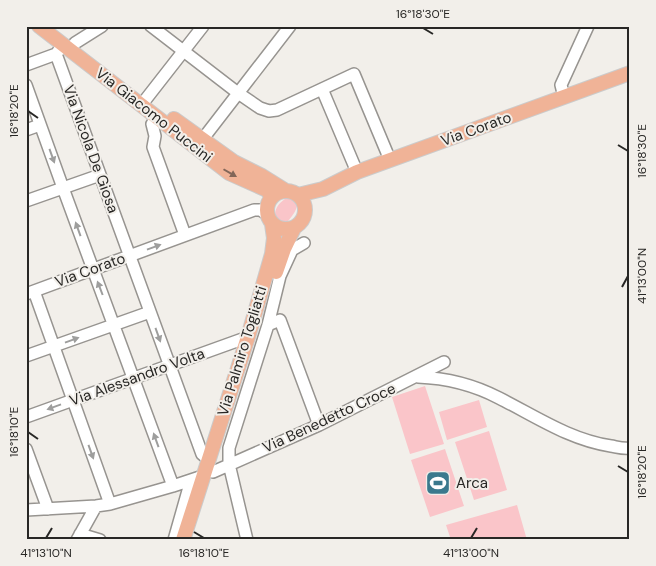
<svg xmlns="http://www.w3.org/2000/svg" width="656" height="566" viewBox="0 0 656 566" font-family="'DM Sans',sans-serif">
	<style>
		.green { fill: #fac5c9 }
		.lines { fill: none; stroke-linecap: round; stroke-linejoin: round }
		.minor-casing { stroke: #979490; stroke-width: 14 }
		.major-casing { stroke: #cbcbcb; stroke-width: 16 }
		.minor { stroke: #fff; stroke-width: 11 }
		.major { stroke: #f0b397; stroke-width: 14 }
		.oneway { fill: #9e9e9d }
		.oneway2 { fill: #826658 }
		.ticks { fill: none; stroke: #282725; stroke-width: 2 }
		.labels { text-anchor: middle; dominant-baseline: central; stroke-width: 4; stroke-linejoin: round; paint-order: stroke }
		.street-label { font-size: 15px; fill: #282725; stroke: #f2efea }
		.poi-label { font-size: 15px; fill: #282725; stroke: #f2efea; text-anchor: start }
		.neatline { fill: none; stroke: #282725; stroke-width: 2 }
		.ticks-label { font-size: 12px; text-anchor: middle; fill: #282725 }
	</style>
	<rect width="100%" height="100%" fill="#f2efea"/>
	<path class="green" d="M287 198C305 198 295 214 287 222L280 223C270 215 277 203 287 198Z
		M425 386 444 444 410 454 392 397Z
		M479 400 487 427 447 440 439 412Z
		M489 431 507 490 474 500 455 442Z
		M445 449 464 506 430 517 411 460Z
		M517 505 527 540H451L446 525Z"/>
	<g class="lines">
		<defs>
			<path id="minor" d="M151 26 238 93 260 108 269 111 277 110 354 74 390 160
				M75 43 102 26
				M56 54 202 454 208 459
				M26 65 56 54 60 49
				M26 85 63 188 173 486
				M322 89 357 172
				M564 97 561 85 588 26
				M146 99 203 26
				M157 118 152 124 155 136 153 147 185 235
				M26 130 40 125
				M202 140 290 26
				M26 201 100 175
				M34 291 110 504
				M26 294 254 210H260L267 214
				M268 325 280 320 319 425
				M26 356 150 312
				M418 377C446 378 474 385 499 398 535 416 570 440 611 446 617 447 623 449 630 448
				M26 417 248 337
				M26 449 48 509
				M213 472 319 425 444 362
				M26 510 96 506 110 504 173 486 203 476
				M80 534 100 540
				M77 540 96 506
				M174 540 191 480
				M247 540 229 464V448L268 325 280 276 292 250 304 243"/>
			<path id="major" d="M39 26 229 173 267 190 272 197
				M174 119 234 162 262 176 286 191
				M267 210a19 19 0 1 1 38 0a19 19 0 1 1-38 0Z
				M298 195 323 189 357 172 630 73
				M276 272 284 249 294 228
				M183 540 248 337 272 254 274 238 272 224"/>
		</defs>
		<use href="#minor" class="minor-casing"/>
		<use href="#major" class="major-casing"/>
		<use href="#minor" class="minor"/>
		<use href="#major" class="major"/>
	</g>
	<defs><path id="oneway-solid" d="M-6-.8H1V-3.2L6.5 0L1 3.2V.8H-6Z" transform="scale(1.25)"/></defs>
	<g class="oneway">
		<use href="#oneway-solid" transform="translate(52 156) rotate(70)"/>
		<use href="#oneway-solid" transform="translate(78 229) rotate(-110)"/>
		<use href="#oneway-solid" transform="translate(154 247) rotate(-20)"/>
		<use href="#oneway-solid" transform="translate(100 288) rotate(-111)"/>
		<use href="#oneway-solid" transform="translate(158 335) rotate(70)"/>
		<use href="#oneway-solid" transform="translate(72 340) rotate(-20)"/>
		<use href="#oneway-solid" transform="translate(54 407) rotate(160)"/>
		<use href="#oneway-solid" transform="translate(156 440) rotate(-110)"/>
		<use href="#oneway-solid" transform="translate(91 452) rotate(70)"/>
	</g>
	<use class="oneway2" href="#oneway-solid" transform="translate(230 173) rotate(30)"/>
	<path class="ticks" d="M423 28 433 34M28 111 38 118M618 145 628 151M622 287 628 276M28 432 38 439M618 466 628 472M194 532 204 538M46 538 52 528M471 538 477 528"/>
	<defs>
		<symbol id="stadium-square" viewBox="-11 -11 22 22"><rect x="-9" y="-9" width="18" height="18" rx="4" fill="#3a798d" stroke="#f2efea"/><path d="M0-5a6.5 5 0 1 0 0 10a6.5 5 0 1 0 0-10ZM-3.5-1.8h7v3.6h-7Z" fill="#fff"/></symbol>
	</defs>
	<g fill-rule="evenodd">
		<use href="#stadium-square" x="424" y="469" width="28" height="28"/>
	</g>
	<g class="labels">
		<g class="street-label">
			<text transform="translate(154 115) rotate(38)">Via Giacomo Puccini</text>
			<text transform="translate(476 129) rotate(-20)">Via Corato</text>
			<text transform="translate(91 149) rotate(70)">Via Nicola De Giosa</text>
			<text transform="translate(90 270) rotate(-20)">Via Corato</text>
			<text transform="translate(242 351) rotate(-73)">Via Palmiro Togliatti</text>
			<text transform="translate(137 377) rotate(-20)">Via Alessandro Volta</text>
			<text transform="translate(329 418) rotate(-25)">Via Benedetto Croce</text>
		</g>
		<g class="poi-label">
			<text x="456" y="483">Arca</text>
		</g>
	</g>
	<rect width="656" height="566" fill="none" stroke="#f2efea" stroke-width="55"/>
	<rect x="28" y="28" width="600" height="510" class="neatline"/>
	<g class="ticks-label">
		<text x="423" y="18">16°18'30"E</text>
		<text transform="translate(14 111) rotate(-90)" y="4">16°18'20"E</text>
		<text transform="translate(642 151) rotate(-90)" y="4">16°18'30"E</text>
		<text transform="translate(642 276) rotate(-90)" y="4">41°13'00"N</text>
		<text transform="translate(14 432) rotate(-90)" y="4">16°18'10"E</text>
		<text transform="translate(642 472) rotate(-90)" y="4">16°18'20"E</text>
		<text x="46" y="557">41°13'10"N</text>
		<text x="204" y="557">16°18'10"E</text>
		<text x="471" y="557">41°13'00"N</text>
	</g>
</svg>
